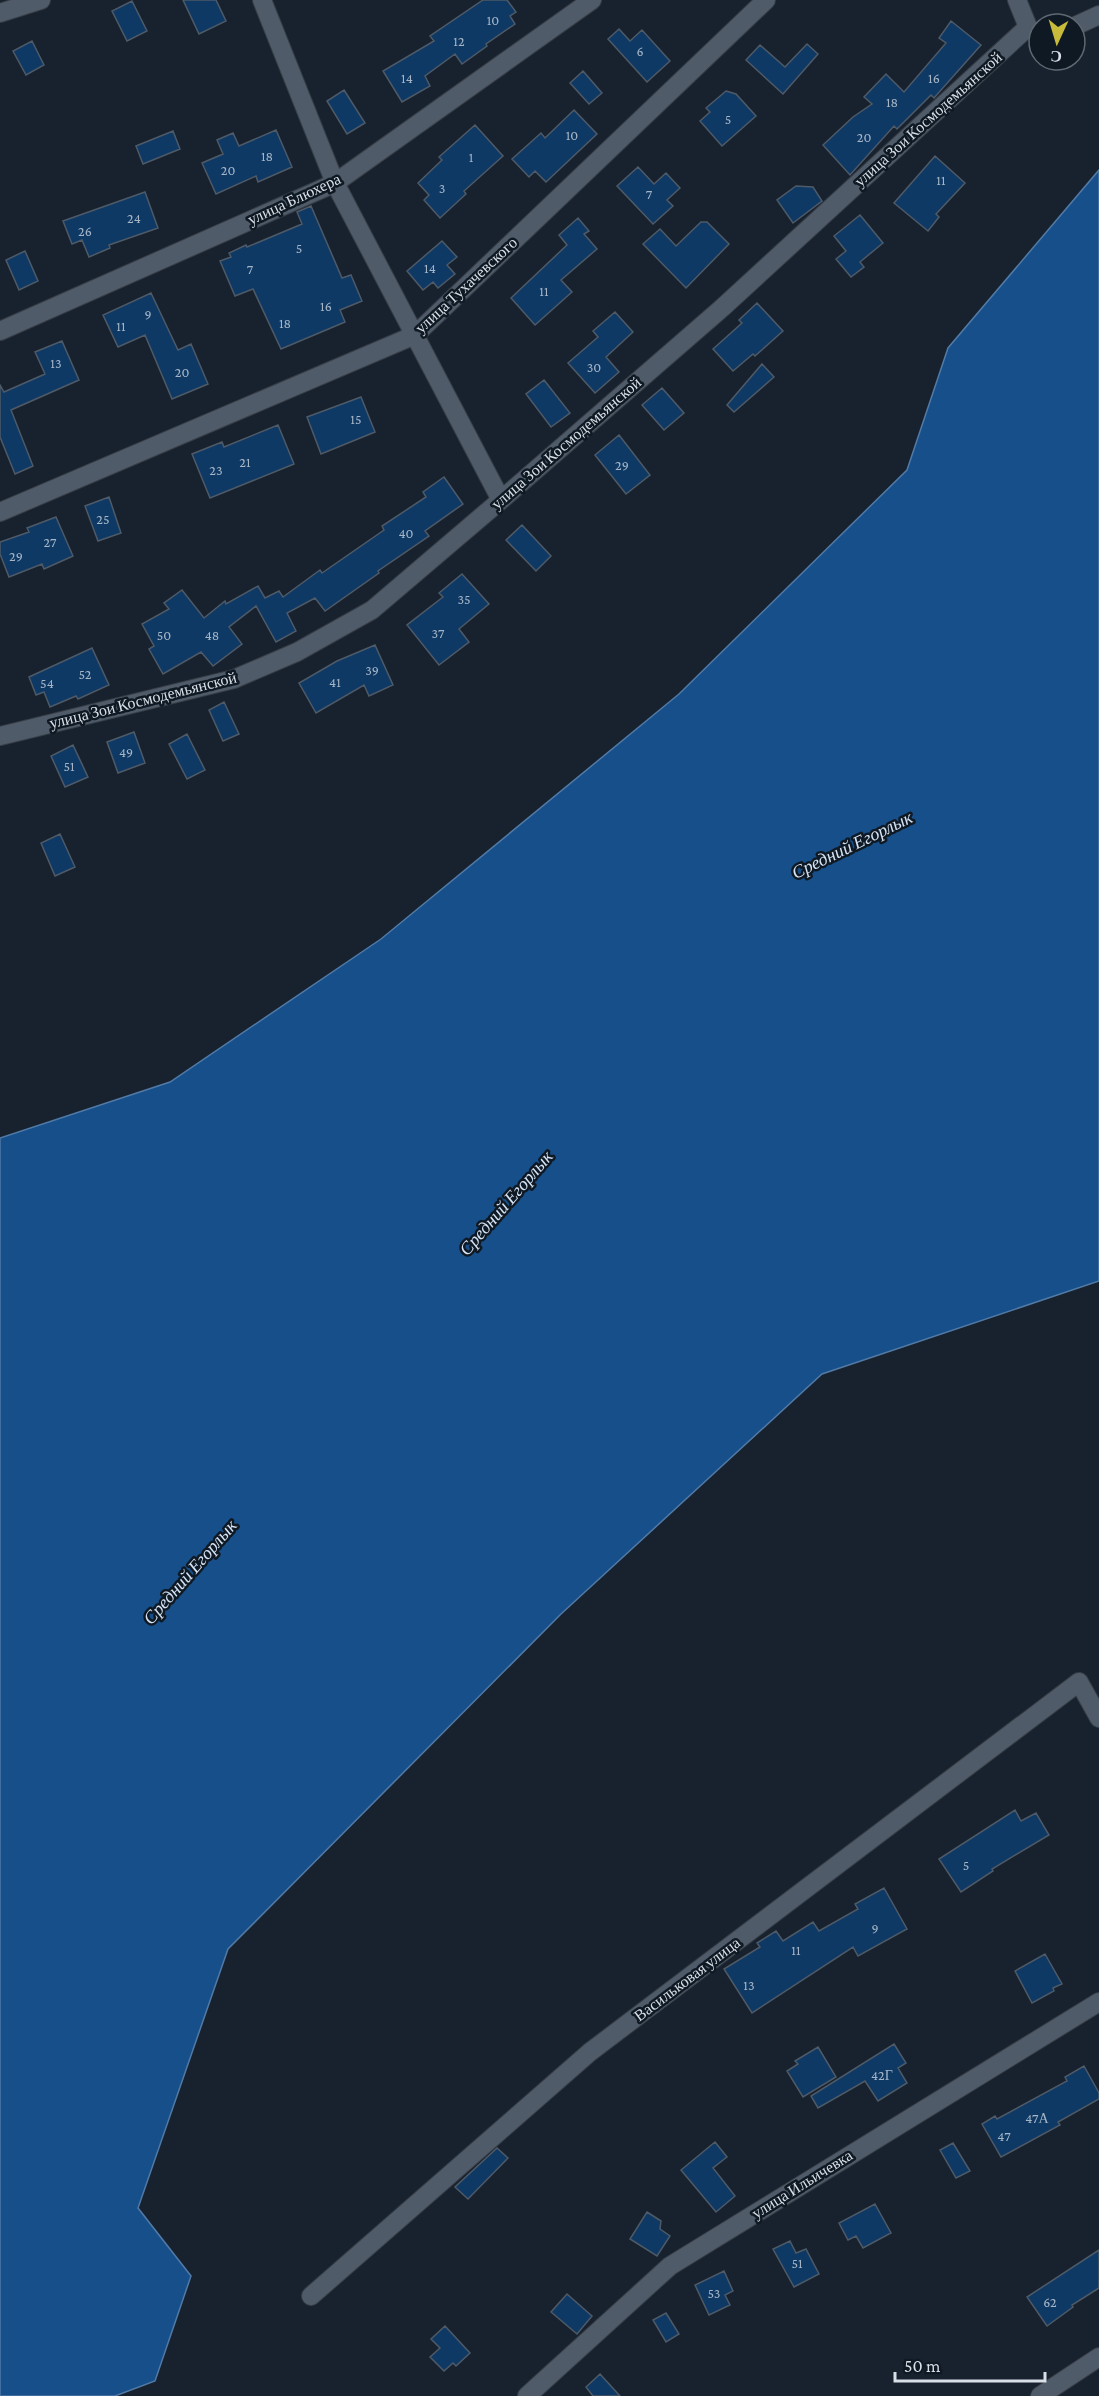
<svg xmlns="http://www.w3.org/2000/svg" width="1099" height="2396" viewBox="0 0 1099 2396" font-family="'Crimson Pro',serif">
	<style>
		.water { fill: #174f8a; stroke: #517aa6; stroke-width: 1.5 }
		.building { fill: #0f3965; stroke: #4e5a67; stroke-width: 1.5 }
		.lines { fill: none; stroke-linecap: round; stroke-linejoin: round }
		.minor-casing { stroke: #373e48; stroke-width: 20 }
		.minor { stroke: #4f5b68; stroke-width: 18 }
		.labels { text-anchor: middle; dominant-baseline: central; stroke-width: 5; stroke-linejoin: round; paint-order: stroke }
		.number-label { font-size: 14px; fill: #a6b6c6 }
		.street-label { font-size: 16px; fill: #d8dfe7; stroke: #0f1924 }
		.water-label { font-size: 18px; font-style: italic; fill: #d5e3f5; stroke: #0f1924 }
	</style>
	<rect width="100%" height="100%" fill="#18222e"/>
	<path class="water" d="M1099 170V1281L822 1374 561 1614 228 1949 138 2208 191 2276 155 2381 115 2396H0V1138L170 1082 381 939 679 694 907 470 948 348Z"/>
	<path class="building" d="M183 0H216L226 21 199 34Z
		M483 0H507L516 12 510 16 515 24 486 44 487 46 462 64 455 54 425 76 430 86 402 102 383 71 434 41 430 36Z
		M132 1 147 31 127 41 112 11Z
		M951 21 981 45 934 98 931 95 897 129 894 126 850 175 823 145 853 117 872 104 864 97 886 74 904 92 946 43 939 38Z
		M619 29 630 41 642 30 670 61 647 82 608 39Z
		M32 41 44 65 26 75 13 51Z
		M807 44 818 54 783 94 746 60 760 45 785 67Z
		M583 71 602 93 589 104 570 83Z
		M344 90 365 123 347 134 327 101Z
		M726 91 736 94 756 116 722 146 700 121 710 112 706 108Z
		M574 110 597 134 546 182 535 171 529 177 512 159 541 133 545 138Z
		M475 125 503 156 464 191 466 194 440 218 424 200 429 195 418 183 442 160 439 157Z
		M276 130 292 167 258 182 256 176 216 194 202 163 223 154 217 140 233 133 239 146Z
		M173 131 180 149 143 164 136 146Z
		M935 156 965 183 936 214 939 217 928 231 894 203Z
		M638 167 654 184 666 173 680 188 667 200 673 206 653 224 617 186Z
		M796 186 813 187 822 201 793 223 777 200Z
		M145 192 158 228 109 245 110 248 89 257 82 240 72 244 63 221Z
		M311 206 342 278 351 275 362 301 340 310 345 322 281 349 253 289 235 296 220 261 231 257 229 253 246 245 247 247 302 224 297 212Z
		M860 215 883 243 860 262 864 267 851 277 836 259 846 251 834 236Z
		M578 218 589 231 584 234 597 249 561 280 572 292 535 325 511 298 567 245 559 235Z
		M701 222H707L729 244 686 288 643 244 660 229 676 246Z
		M442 241 457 257 447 265 455 274 438 288 433 282 423 290 407 271Z
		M25 251 38 281 19 290 6 260Z
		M151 293 178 350 191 344 208 384 172 399 145 335 118 347 103 315Z
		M757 303 783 331 755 356 753 354 733 371 713 349 742 323 739 320Z
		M615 312 633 332 606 357 619 372 595 393 568 363 598 337 593 331Z
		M62 341 79 380 11 410 33 466 15 474 0 437V385L4 392 45 374 35 352Z
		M762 364 774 377 734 412 727 405Z
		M544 380 570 413 551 427 526 394Z
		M662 388 684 413 664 430 642 405Z
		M361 397 375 432 321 454 307 417Z
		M278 425 294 464 210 498 192 454 222 442 224 447Z
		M619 435 650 475 626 494 595 455Z
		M444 477 463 504 425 531 429 536 378 571 379 573 325 611 315 598 287 613 296 631 276 642 256 606 229 627 242 644 213 666 201 652 163 674 149 649 154 646 142 624 169 609 164 603 182 590 204 618 225 601 226 604 258 586 265 598 279 591 283 597 320 570 322 573 384 530 382 526 426 497 423 492Z
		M109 497 121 533 98 541 85 506Z
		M56 517 73 556 44 569 42 564 9 577 0 554V542L29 532 27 528Z
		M522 525 551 556 536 571 506 540Z
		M462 574 489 604 459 629 469 642 439 665 407 625 443 597 439 593Z
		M375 645 393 685 369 696 364 685 316 713 299 683 337 661Z
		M92 648 109 685 78 699 76 696 50 707 44 692 36 695 29 677Z
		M224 702 239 734 223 741 209 710Z
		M134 732 145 763 118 773 107 742Z
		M187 734 205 770 187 779 169 744Z
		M73 745 88 777 65 787 51 756Z
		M60 834 75 867 55 876 41 843Z
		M1015 1810 1021 1821 1036 1813 1049 1835 992 1869 993 1871 961 1892 939 1859Z
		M884 1888 907 1929 858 1956 853 1947 752 2013 724 1969 760 1947 757 1943 776 1931 783 1941 813 1922 819 1931 858 1909 855 1904Z
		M1045 1954 1062 1984 1053 1988 1054 1991 1032 2003 1015 1971Z
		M894 2044 906 2063 898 2068 907 2083 878 2101 865 2081 818 2108 811 2096Z
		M818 2047 836 2077 803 2097 787 2071 798 2064 795 2061Z
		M1084 2066 1099 2093V2099L1058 2122 1060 2125 1001 2157 982 2124 995 2116 997 2119 1067 2081 1065 2077Z
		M715 2142 727 2157 713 2168 735 2196 716 2212 681 2170Z
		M953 2143 970 2171 956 2178 940 2150Z
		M497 2148 508 2158 468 2199 455 2187Z
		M875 2204 891 2233 863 2248 856 2236 848 2240 839 2223Z
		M647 2212 661 2221 660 2229 670 2236 657 2256 630 2239Z
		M790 2241 796 2253 806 2249 819 2274 794 2287 773 2249Z
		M1099 2250V2288L1072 2305 1073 2307 1047 2326 1027 2297Z
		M724 2271 733 2291 725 2295 730 2305 709 2315 695 2285Z
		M567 2294 592 2316 577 2334 551 2312Z
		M666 2313 679 2334 666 2342 653 2320Z
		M445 2326 470 2353 456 2366 453 2363 444 2371 430 2357 440 2348 431 2339Z
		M600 2374 620 2396H593L586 2387Z"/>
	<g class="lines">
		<defs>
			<path id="minor" d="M262 0 335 183 501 500
				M0 13 41 0
				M1075 26 1099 15
				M0 331 335 183 592 0
				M0 512 415 335 766 0
				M0 736 234 679 297 652 372 610 501 500 722 308 1028 27 1017 0
				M311 2296 590 2052 1079 1682 1099 1718
				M527 2396 670 2266 1099 2002
				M1040 2396 1099 2357"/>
		</defs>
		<use href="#minor" class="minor-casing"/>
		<use href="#minor" class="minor"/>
	</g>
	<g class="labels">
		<g class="number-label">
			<text x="493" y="20">10</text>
			<text x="459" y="41">12</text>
			<text x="640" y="51">6</text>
			<text x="407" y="78">14</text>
			<text x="934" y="78">16</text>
			<text x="892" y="102">18</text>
			<text x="728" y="119">5</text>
			<text x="572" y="135">10</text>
			<text x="864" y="137">20</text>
			<text x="267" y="156">18</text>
			<text x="471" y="157">1</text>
			<text x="228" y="170">20</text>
			<text x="941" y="180">11</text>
			<text x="442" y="188">3</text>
			<text x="649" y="194">7</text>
			<text x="134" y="218">24</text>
			<text x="85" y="231">26</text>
			<text x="299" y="248">5</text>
			<text x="430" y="268">14</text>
			<text x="250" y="269">7</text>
			<text x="544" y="291">11</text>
			<text x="326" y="306">16</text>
			<text x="148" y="314">9</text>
			<text x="285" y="323">18</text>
			<text x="121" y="326">11</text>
			<text x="56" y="363">13</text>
			<text x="594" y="367">30</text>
			<text x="182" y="372">20</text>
			<text x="356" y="419">15</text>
			<text x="245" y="462">21</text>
			<text x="622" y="465">29</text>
			<text x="216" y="470">23</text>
			<text x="103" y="519">25</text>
			<text x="406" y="533">40</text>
			<text x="50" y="542">27</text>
			<text x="16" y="556">29</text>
			<text x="464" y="599">35</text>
			<text x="438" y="633">37</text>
			<text x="164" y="635">50</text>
			<text x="212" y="635">48</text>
			<text x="372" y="670">39</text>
			<text x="85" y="674">52</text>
			<text x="335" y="682">41</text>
			<text x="47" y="683">54</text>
			<text x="126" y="752">49</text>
			<text x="69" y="766">51</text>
			<text x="966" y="1865">5</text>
			<text x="875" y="1928">9</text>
			<text x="796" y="1950">11</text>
			<text x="749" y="1985">13</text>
			<text x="882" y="2075">42Г</text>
			<text x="1037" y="2118">47А</text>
			<text x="1004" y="2136">47</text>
			<text x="797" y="2263">51</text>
			<text x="714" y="2293">53</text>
			<text x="1050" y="2302">62</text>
		</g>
		<g class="street-label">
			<text transform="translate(928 119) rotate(-42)">улица Зои Космодемьянской</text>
			<text transform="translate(294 199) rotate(-25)">улица Блюхера</text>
			<text transform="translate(466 285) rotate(-43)">улица Тухачевского</text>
			<text transform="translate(566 443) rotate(-41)">улица Зои Космодемьянской</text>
			<text transform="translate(143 700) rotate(-14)">улица Зои Космодемьянской</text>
			<text transform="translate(687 1979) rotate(-37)">Васильковая улица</text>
			<text transform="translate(802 2184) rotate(-32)">улица Ильичевка</text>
		</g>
		<g class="water-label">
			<text transform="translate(852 845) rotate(-26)">Средний Егорлык</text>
			<text transform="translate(506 1203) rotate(-49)">Средний Егорлык</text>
			<text transform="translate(190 1572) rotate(-49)">Средний Егорлык</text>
		</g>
	</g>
	<g transform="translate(1057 42) rotate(184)"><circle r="28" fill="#0f1924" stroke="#5f6872" stroke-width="1.5"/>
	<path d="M0-4.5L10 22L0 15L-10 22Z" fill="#c8bb3b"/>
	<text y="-9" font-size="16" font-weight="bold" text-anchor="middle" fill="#d8dfe7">С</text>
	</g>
	<path d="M895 2372v9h150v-9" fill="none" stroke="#d8dfe7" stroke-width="3"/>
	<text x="904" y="2372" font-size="18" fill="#d8dfe7" stroke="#0f1924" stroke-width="4.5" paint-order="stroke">50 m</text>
</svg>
